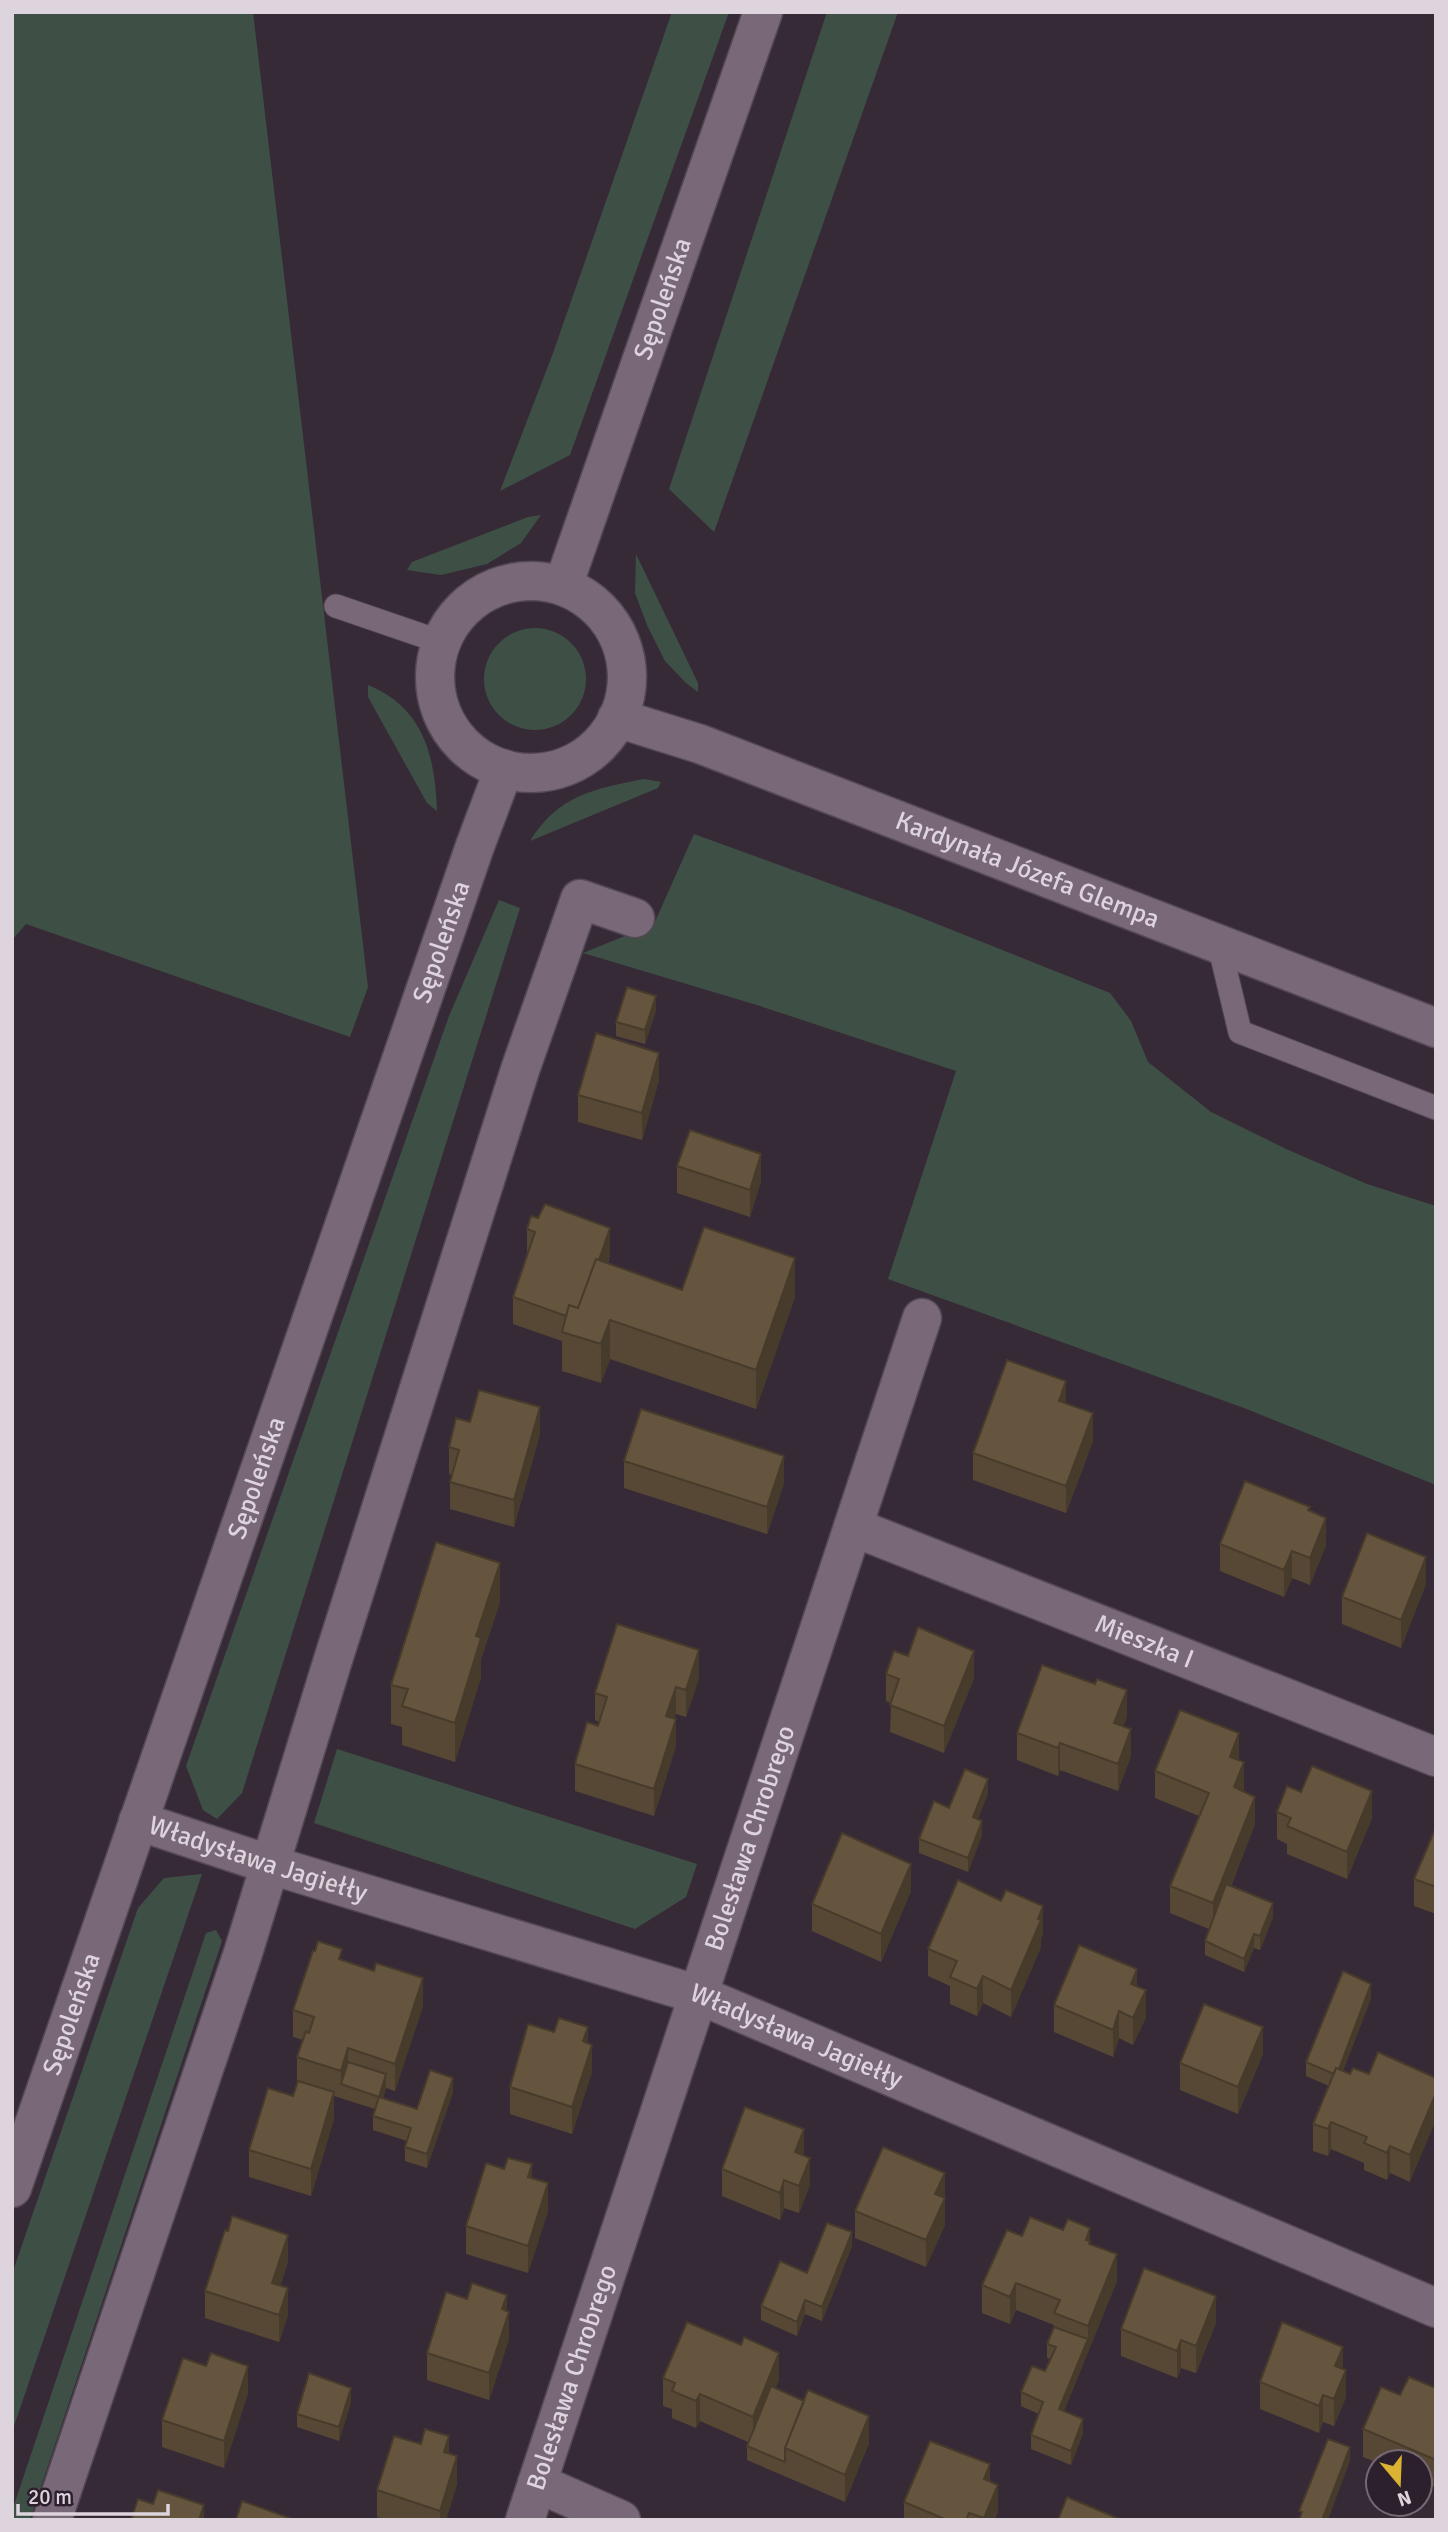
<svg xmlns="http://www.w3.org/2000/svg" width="1448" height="2532" viewBox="0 0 1448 2532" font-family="Signika,sans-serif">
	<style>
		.green { fill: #3e5046 }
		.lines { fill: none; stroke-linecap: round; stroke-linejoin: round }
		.service-casing { stroke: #534853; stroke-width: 25 }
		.minor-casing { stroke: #534853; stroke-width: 41 }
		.tertiary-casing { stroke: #534853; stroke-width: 41 }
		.secondary-casing { stroke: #534853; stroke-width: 41 }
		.service { stroke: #796978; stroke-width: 23 }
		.minor { stroke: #796978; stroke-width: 38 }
		.tertiary { stroke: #796978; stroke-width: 38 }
		.secondary { stroke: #796978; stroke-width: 38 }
		.wall { fill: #574835 }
		.shaded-wall { fill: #473b2b }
		.building { fill: #65543e; stroke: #473b2b; stroke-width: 2 }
		.labels { text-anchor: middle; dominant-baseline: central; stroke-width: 7; stroke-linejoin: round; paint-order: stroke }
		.street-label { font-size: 26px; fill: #ddd4dd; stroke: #2d202d }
	</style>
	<rect width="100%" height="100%" fill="#372a37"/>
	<path class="green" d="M12 12H253L368 987 350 1037 26 924 12 940Z
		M672 12H729L570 455 500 491 553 353Z
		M827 12H898L714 532 669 489Z
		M541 515 521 543 487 564 441 575 407 570 412 562 528 517Z
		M636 554 698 683V692L686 683 665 661 647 625 635 593Z
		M484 679a51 51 0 1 1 102 0a51 51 0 1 1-102 0Z
		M368 685C424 708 435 756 437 811L427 803 368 697Z
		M644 779 661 782 658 788 530 841C559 795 593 789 644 779Z
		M694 834 902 910 1110 993 1131 1021 1148 1062 1211 1112 1286 1149 1367 1184 1436 1206V1485L1244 1408 888 1279 956 1071 757 1005 583 953 654 924Z
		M499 900 520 908 242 1793 217 1819 203 1810 186 1766 449 1016Z
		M337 1749 697 1864 686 1897 635 1929 314 1823Z
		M202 1874 12 2432V2274L138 1908 164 1878Z
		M216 1930 222 1941 30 2520H12V2511L206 1933Z"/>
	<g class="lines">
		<defs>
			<path id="service" d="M336 606 441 642
				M1219 944 1240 1032 1436 1108"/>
			<g id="minor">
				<path id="s1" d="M853 1527 1436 1757"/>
				<path id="s2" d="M138 1821 271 1865 699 1995 1436 2308"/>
				<path d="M537 2483 621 2520"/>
				<path d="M52 2520 243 1953 332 1663 520 1070 580 899 635 918"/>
				<path id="s3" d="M525 2520 922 1318"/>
			</g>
			<g id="tertiary">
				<path id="s4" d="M12 2188 475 846 504 769"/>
			</g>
			<g id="secondary">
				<circle cx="531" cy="677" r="96"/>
				<path id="s5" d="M563 586 763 12"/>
				<path id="s6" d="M617 718 700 744 1436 1028"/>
			</g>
		</defs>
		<use href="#service" class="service-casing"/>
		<use href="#minor" class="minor-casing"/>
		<use href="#tertiary" class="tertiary-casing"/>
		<use href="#secondary" class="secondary-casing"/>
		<use href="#service" class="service"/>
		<use href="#minor" class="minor"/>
		<use href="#tertiary" class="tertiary"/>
		<use href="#secondary" class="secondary"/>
	</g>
	<path class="wall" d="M656 1010 645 1044 616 1036V1022Z
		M659 1080 642 1140 578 1122V1095Z
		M677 1166 761 1181 750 1217 677 1193Z
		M527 1229 610 1255 608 1263 682 1290 795 1297 756 1409 610 1359 601 1383 562 1371V1341L513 1324V1297L527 1254Z
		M470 1422 540 1434 514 1527 450 1509V1482L452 1475 449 1474V1447Z
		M1093 1441 1066 1513 973 1480V1453Z
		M624 1461 784 1483 767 1534 624 1488Z
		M1310 1511 1326 1545 1310 1585 1292 1578 1284 1597 1220 1571V1544Z
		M1426 1584 1401 1648 1342 1624V1597Z
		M500 1602 481 1659V1677L455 1762 402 1745V1727L391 1724V1685Z
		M908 1656 974 1678 944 1753 890 1732 891 1703 886 1701V1674Z
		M699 1678 686 1717 676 1714 674 1719 676 1746 654 1816 575 1791V1764L598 1726 599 1722 595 1720V1693Z
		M1127 1717 1123 1726 1131 1756 1118 1791 1060 1770 1058 1776 1017 1760V1733Z
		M1239 1760 1244 1789 1243 1792 1255 1824 1231 1886 1273 1917 1260 1950 1254 1948 1244 1972 1205 1955V1941L1209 1929 1170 1913V1886L1199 1816 1155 1798V1771Z
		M988 1793 978 1819 982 1835 968 1872 919 1853V1839L949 1808Z
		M1277 1812 1372 1818 1347 1879 1287 1854V1844L1277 1839Z
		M1436 1827V1914L1414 1906V1879Z
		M911 1891 881 1962 812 1931V1904Z
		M1043 1933 1041 1940V1947L1011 2017 983 2003 977 2016 950 2004V1986L928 1976V1949Z
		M342 1960 423 2006 395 2091 386 2088 383 2098 417 2109 453 2092 427 2168 405 2161V2147L407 2141 373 2130V2116L375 2109 334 2096V2119L311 2196 249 2177V2150L293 2096 297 2083V2057L303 2040 293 2037V2010Z
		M1137 1986 1146 2017 1133 2045 1119 2038 1113 2057 1054 2032V2005Z
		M1371 1998 1343 2071 1350 2074 1436 2078 1410 2182 1390 2173 1387 2180 1364 2170V2163L1331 2149 1328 2156 1313 2151V2124L1329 2086 1306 2076V2062Z
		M588 2043 592 2072 572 2134 510 2114V2087Z
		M1263 2054 1238 2114 1180 2090V2063Z
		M804 2156 810 2185 799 2213 784 2208 780 2220 722 2196V2169Z
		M532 2178 548 2211 528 2273 466 2254V2226Z
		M945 2198V2225L926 2267 855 2238V2211Z
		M1063 2230 1090 2245 1117 2281 1064 2411 1083 2433 1071 2465 1031 2449V2435L1039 2414 1021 2406V2392L1045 2371 1050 2359 1047 2358V2344L1054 2325 1016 2310 1010 2324 982 2313V2285L1022 2236Z
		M852 2246 822 2321 805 2314 797 2336 761 2320V2306L807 2273Z
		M288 2262 280 2286 288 2315 279 2342 205 2318V2291Z
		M467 2299 507 2311 509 2339 489 2400 427 2380V2353Z
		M1216 2323 1196 2373 1181 2368 1177 2378 1121 2356V2329Z
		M206 2366 248 2393 224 2468 162 2447V2420Z
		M1343 2369 1346 2397 1334 2426 1323 2422 1319 2433 1260 2409V2382Z
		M663 2378 779 2380 775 2388 869 2443 845 2502 747 2460V2446L748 2442 700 2421 696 2428 672 2418V2409L663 2406Z
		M1436 2388V2487L1420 2481V2462H1378V2463L1363 2457V2429L1400 2395Z
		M351 2402 339 2441 297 2427V2414Z
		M449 2454 457 2484 446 2520H384L377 2517V2490Z
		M904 2502 998 2512 994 2520H904Z"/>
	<path class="shaded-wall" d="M656 996V1010L645 1044V1030Z
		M659 1053V1080L642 1140V1113Z
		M761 1154V1181L750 1217V1190Z
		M610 1228V1255L581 1338 578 1320Z
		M795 1258V1297L756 1409V1370Z
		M610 1320V1359L601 1383V1344Z
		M1066 1381V1408L1059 1401Z
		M540 1407V1434L514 1527V1500Z
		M1093 1413V1441L1066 1513V1486Z
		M784 1456V1483L767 1534V1507Z
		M1326 1518V1545L1310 1585V1558Z
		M1292 1551V1578L1284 1597V1570Z
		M1426 1557V1584L1401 1648V1620Z
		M500 1563V1602L481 1659V1677L455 1762V1723L476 1636Z
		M699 1650V1678L686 1717V1690Z
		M974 1651V1678L944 1753V1726Z
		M676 1687V1714L666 1744V1716Z
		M1127 1690V1717L1114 1750V1723Z
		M676 1719V1746L654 1816V1789Z
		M1131 1729V1756L1118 1791V1764Z
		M1239 1733V1761L1230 1757Z
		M1060 1743V1770L1058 1776V1748Z
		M1244 1762V1789L1234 1815V1787Z
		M988 1779V1793L973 1831V1817Z
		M1372 1791V1818L1347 1879V1852Z
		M1255 1797V1824L1213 1930V1903Z
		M982 1821V1835L968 1872V1858Z
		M911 1864V1891L881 1962V1934Z
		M1273 1903V1917L1260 1950V1936Z
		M1043 1906V1933L1041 1940V1947L1011 2017V1990Z
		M1254 1934V1948L1244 1972V1959Z
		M1137 1969V1996L1131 1984Z
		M983 1976V2003L977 2016V1989Z
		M423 1978V2006L395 2091V2064Z
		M1371 1984V1998L1336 2089V2075Z
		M1146 1990V2017L1133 2045V2018Z
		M1119 2011V2038L1113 2057V2030Z
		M588 2027V2055L583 2041Z
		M1263 2027V2054L1238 2114V2087Z
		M592 2045V2072L572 2134V2107Z
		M348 2048V2076L341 2084V2071Z
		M386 2074V2088L379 2111V2097Z
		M453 2078V2092L427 2168V2154Z
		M334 2092V2119L311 2196V2169Z
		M1436 2093V2120L1410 2182V2155Z
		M1331 2122V2149L1328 2156V2129Z
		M804 2129V2157L795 2152Z
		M1390 2146V2173L1387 2180V2153Z
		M810 2158V2185L799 2213V2186Z
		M532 2164V2191L528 2177Z
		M945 2173V2225L926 2267V2240L935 2194Z
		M784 2180V2208L780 2220V2193Z
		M548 2183V2211L528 2273V2246Z
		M1090 2228V2268L1086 2240Z
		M852 2232V2246L822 2321V2307Z
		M288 2235V2262L272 2310V2283Z
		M1117 2254V2281L1059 2423V2409L1088 2339V2326Z
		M1016 2283V2310L1010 2324V2297Z
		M288 2288V2315L279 2342V2315Z
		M507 2295V2318L509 2312V2339L489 2400V2373L502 2309Z
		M1216 2296V2323L1196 2373V2346Z
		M805 2300V2314L797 2336V2322Z
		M1181 2340V2368L1177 2378V2351Z
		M1343 2347V2374L1335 2366Z
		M779 2353V2380L753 2444V2417Z
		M248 2366V2393L224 2468V2441Z
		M1346 2370V2397L1334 2426V2399Z
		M351 2388V2402L339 2441V2427Z
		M700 2394V2421L696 2428V2401Z
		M1323 2395V2422L1319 2433V2406Z
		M869 2416V2443L845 2502V2475Z
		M1083 2419V2433L1071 2465V2451Z
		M449 2436V2463L444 2452Z
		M1350 2447V2461L1328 2520H1322Z
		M457 2456V2484L446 2520H440V2511Z
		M990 2464V2491L984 2479Z
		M998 2485V2512L994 2520H984Z
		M204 2505V2520H199Z"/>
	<path class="building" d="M627 987 656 996 645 1030 616 1022Z
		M596 1033 659 1053 642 1113 578 1095Z
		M690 1130 761 1154 750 1190 677 1166Z
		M545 1204 610 1228 599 1260 596 1259 578 1308 569 1305 566 1316 513 1297 535 1232 527 1229 531 1216 538 1218Z
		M704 1227 795 1258 756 1370 610 1320 601 1344 562 1332 569 1305 578 1308 596 1259 682 1290Z
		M1007 1360 1066 1381 1059 1401 1093 1413 1066 1486 973 1453Z
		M479 1390 540 1407 514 1500 450 1482 459 1450 449 1447 456 1418 470 1422Z
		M641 1409 784 1456 767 1507 624 1461Z
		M1245 1481 1310 1507 1308 1510 1326 1518 1310 1558 1292 1551 1284 1570 1220 1544Z
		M1367 1533 1426 1557 1401 1620 1342 1597Z
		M436 1542 500 1563 476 1636 481 1638 455 1723 402 1706 408 1689 391 1685Z
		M617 1624 699 1650 686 1690 676 1687 666 1716 676 1719 654 1789 575 1764 587 1722 598 1726 607 1697 595 1693Z
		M918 1627 974 1651 944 1726 890 1705 899 1679 886 1674 894 1651 908 1656Z
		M1042 1665 1095 1684 1097 1679 1127 1690 1114 1723 1131 1729 1118 1764 1060 1743 1058 1748 1017 1733Z
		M1180 1710 1239 1733 1230 1757 1244 1762 1234 1787 1255 1797 1213 1903 1170 1886 1209 1793 1155 1771Z
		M1312 1766 1372 1791 1347 1852 1287 1826 1291 1818 1277 1812 1287 1786 1301 1792Z
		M965 1769 988 1779 973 1817 982 1821 968 1858 919 1839 934 1801 949 1808Z
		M1436 1827V1887L1414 1879Z
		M842 1833 911 1864 881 1934 812 1904Z
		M958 1880 1001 1901 1006 1890 1043 1906 1038 1919 1041 1920 1011 1990 983 1976 977 1989 950 1977 957 1961 928 1949Z
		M1226 1884 1273 1903 1260 1936 1254 1934 1244 1959 1205 1941Z
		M318 1941 342 1949 339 1959 374 1971 376 1963 423 1978 395 2064 348 2048 341 2071 297 2057 306 2031 309 2033 314 2017 293 2010 313 1951H315Z
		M1079 1945 1137 1969 1131 1984 1146 1990 1133 2018 1119 2011 1113 2030 1054 2005Z
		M1343 1971 1371 1984 1339 2069 1336 2068 1334 2074 1306 2062Z
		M1204 2004 1263 2027 1238 2087 1180 2063Z
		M559 2018 588 2027 583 2041 592 2045 572 2107 510 2087 528 2024 554 2032Z
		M1378 2052 1436 2078V2093L1410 2155 1390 2146 1387 2153 1364 2143 1367 2137 1331 2122 1328 2129 1313 2124 1336 2068 1350 2074 1353 2068 1369 2074Z
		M348 2062 386 2074 379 2097 341 2084Z
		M430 2070 453 2078 427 2154 405 2147 411 2128 373 2116 379 2097 417 2109Z
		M298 2081 334 2092 311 2169 249 2150 268 2088 293 2096Z
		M745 2107 804 2129 795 2152 810 2158 799 2186 784 2180 780 2193 722 2169Z
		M883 2147 945 2173 935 2194 945 2198 926 2240 855 2211Z
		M508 2158 532 2164 528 2177 548 2183 528 2246 466 2226 486 2163 504 2169Z
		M232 2216 288 2235 272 2283 288 2288 279 2315 205 2291 225 2230 228 2231Z
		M1030 2217 1063 2230 1068 2219 1090 2228 1086 2240 1090 2241 1089 2244 1117 2254 1088 2326 1054 2313 1060 2300 1016 2283 1010 2297 982 2285 1007 2230 1022 2236Z
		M827 2223 852 2232 822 2307 805 2300 797 2322 761 2306 780 2261 807 2273Z
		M1144 2268 1216 2296 1196 2346 1181 2340 1177 2351 1121 2329Z
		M472 2283 507 2295 502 2309 509 2312 489 2373 427 2353 446 2292 467 2299Z
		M687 2322 741 2345 744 2337 779 2353 753 2417 700 2394 696 2401 672 2391 675 2383 663 2378Z
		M1282 2322 1343 2347 1335 2366 1346 2370 1334 2399 1323 2395 1319 2406 1260 2382Z
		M1054 2327 1088 2339 1059 2409 1083 2419 1071 2451 1031 2435 1043 2402 1021 2392 1032 2366 1045 2371 1056 2347 1047 2344Z
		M211 2353 248 2366 224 2441 162 2420 183 2358 206 2366Z
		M309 2373 351 2388 339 2427 297 2414Z
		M1409 2377 1436 2388V2460L1363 2429 1381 2387 1400 2395Z
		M771 2386 804 2401 785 2448V2462L747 2446Z
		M808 2390 869 2416 845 2475 785 2448Z
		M425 2429 449 2436 444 2452 457 2456 440 2511 377 2490 394 2436 421 2444Z
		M1328 2439 1350 2447 1322 2520H1299L1302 2512 1299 2511Z
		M930 2441 990 2464 984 2479 998 2485 984 2518 969 2513 966 2520H947L904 2502Z
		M158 2490 204 2505 199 2520H131L138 2499 153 2504Z
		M1067 2497 1122 2520H1058Z
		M242 2501 295 2520H236Z"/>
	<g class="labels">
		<g class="street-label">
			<text stroke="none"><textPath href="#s5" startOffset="304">Sępoleńska</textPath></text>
			<text stroke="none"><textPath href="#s6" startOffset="438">Kardynała Józefa Glempa</textPath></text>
			<text stroke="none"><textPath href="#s4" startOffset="1318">Sępoleńska</textPath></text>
			<text stroke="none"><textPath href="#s4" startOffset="751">Sępoleńska</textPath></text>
			<text stroke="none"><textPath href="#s1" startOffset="313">Mieszka I</textPath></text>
			<text stroke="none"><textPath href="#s3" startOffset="718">Bolesława Chrobrego</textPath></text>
			<text stroke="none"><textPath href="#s2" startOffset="126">Władysława Jagiełły</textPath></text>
			<text stroke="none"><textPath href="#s4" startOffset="184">Sępoleńska</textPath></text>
			<text stroke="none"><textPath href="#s2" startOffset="693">Władysława Jagiełły</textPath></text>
			<text stroke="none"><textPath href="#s3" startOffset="150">Bolesława Chrobrego</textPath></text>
		</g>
	</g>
	<rect width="1448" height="2532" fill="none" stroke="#ddd4dd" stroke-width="28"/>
	<g transform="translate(1399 2483) rotate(161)"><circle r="33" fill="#2d202d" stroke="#736873" stroke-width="2"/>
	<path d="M0-5L12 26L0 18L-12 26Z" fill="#dab333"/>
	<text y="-10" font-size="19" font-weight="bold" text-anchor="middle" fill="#ddd4dd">N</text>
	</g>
	<path d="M18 2504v10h150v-10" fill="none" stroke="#ddd4dd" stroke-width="3.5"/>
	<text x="28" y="2504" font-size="21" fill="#ddd4dd" stroke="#2d202d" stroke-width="5" paint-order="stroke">20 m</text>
</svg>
